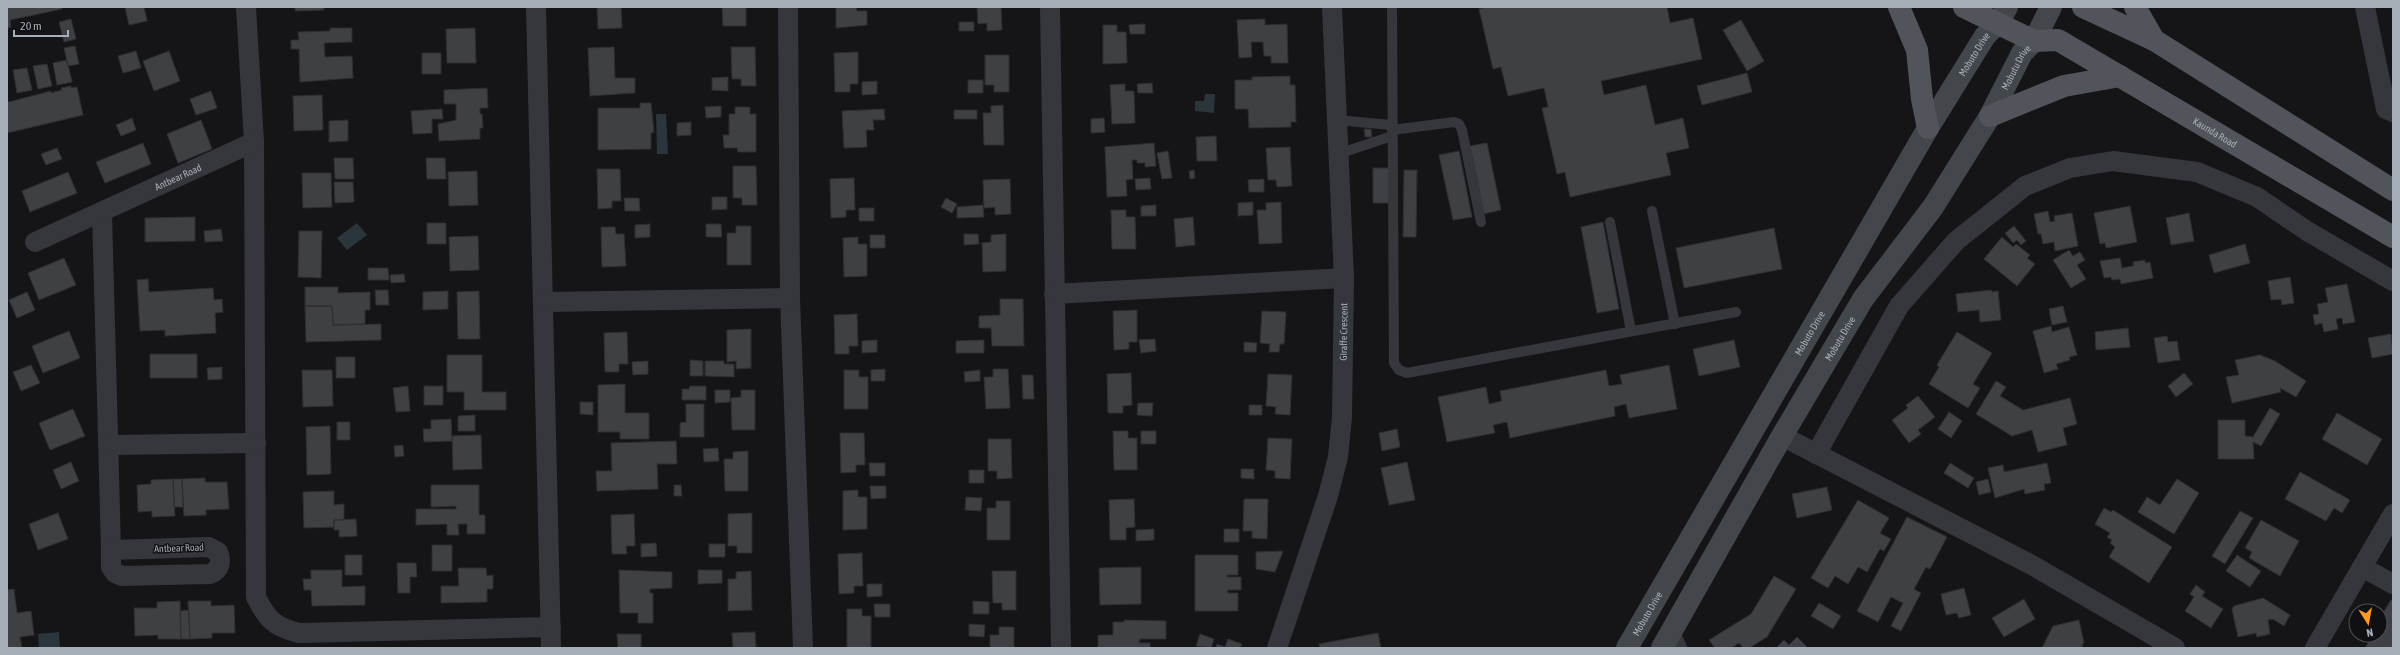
<svg xmlns="http://www.w3.org/2000/svg" width="2400" height="655" viewBox="0 0 2400 655" font-family="'Asap Condensed',sans-serif">
	<style>
		.water { fill: #2a363c }
		.building { fill: #3f4044; stroke: #2f2f33 }
		.lines { fill: none; stroke-linecap: round; stroke-linejoin: round }
		.lane { stroke: #36373c; stroke-width: 10 }
		.street { stroke: #36373c; stroke-width: 20 }
		.secondary { stroke: #43474c; stroke-width: 22 }
		.primary { stroke: #51555b; stroke-width: 22 }
		.labels { text-anchor: middle; dominant-baseline: central; stroke-width: 3; stroke-linejoin: round; paint-order: stroke }
		.street-label { font-size: 10px; fill: #a6aeb8; stroke: #101012 }
	</style>
	<rect width="100%" height="100%" fill="#151517"/>
	<path class="water" d="M1205 94H1215L1214 113 1195 111V101H1204Z
		M656 114H666L668 154H657Z
		M357 223 367 235 347 250 337 238Z
		M59 632 60 648H39L38 634Z"/>
	<path class="building" d="M7 7H61L62 9 10 20 11 27 7 28Z
		M125 7H144L147 21 129 25Z
		M295 7H324V10L295 11Z
		M597 7H621L622 28 598 29Z
		M722 7H746V26H723Z
		M836 7H856L857 11H867V25L836 28Z
		M977 7H1001L1002 30 987 31V23L978 24Z
		M1486 7H1667L1670 23 1693 18 1702 59 1601 81 1604 95 1646 85 1655 125 1683 118 1689 148 1666 153 1671 175 1570 197 1565 172 1557 174 1542 108 1548 107 1544 88 1508 96 1501 67 1493 69 1479 9Z
		M71 19 76 39 64 42 59 22Z
		M1265 19V25L1287 24 1288 63H1271V56H1264L1263 42H1251L1252 57 1239 58 1237 20Z
		M1741 20 1764 61 1747 71 1723 30Z
		M959 22H974V31H959Z
		M1145 24V34H1130L1129 25Z
		M1103 25H1117V32H1126L1127 63 1103 64Z
		M330 28H352V42L324 43 325 57 352 56 353 78 300 82 299 49H291V40H299L298 32 330 31Z
		M475 28 476 63H447L446 29Z
		M75 46 79 64 68 66 64 48Z
		M614 47 615 78H635V93L590 96 588 48Z
		M731 47H755L756 86H741V79H732Z
		M136 51 141 68 123 73 118 56Z
		M169 51 180 81 154 91 143 61Z
		M858 52V84H850V92H835L834 53Z
		M422 53H441V74H422Z
		M985 55H1009V92H994V85H985Z
		M67 60 72 82 57 85 53 63Z
		M47 64 52 86 38 89 33 66Z
		M27 68 32 90 17 93 13 70Z
		M1747 73 1752 92 1702 105 1697 86Z
		M1290 76V85H1295L1296 122H1291V127L1249 128 1248 109H1235V80H1252V77Z
		M728 77V91L712 90V78Z
		M968 80H983V93H968Z
		M877 81V94L862 95V82Z
		M1152 83 1153 93H1138L1137 84Z
		M1125 84V91H1134L1135 123 1112 124 1110 85Z
		M71 86V88L77 87 83 115 7 133V100L9 102 51 91V93L62 90 61 88Z
		M487 88 488 108H480V114H482L483 128H480V139L439 141 438 124 456 120V104H444V90Z
		M211 91 217 108 196 115 190 99Z
		M322 95 323 130 294 131 293 96Z
		M640 103H651L654 132 651 133V149L598 150V108H640Z
		M1003 105 1004 145H984L983 113H991V106Z
		M721 106V117L706 118 705 107Z
		M735 107H750V114H756V152H738L737 148H724L723 135H729V114H735Z
		M442 109 443 119H432V133L413 134 411 111Z
		M884 109 885 120H873L874 130H866L867 147 844 148 842 111Z
		M954 110H977V119H954Z
		M132 118 136 130 121 136 116 125Z
		M1104 118 1105 132 1091 133V119Z
		M201 120 212 149 178 163 167 134Z
		M348 120V141L329 142V121Z
		M691 122V135L677 136V123Z
		M1364 129H1371L1372 137H1365Z
		M1216 136 1217 161H1197L1196 137Z
		M143 143 151 164 105 183 96 162Z
		M1154 143 1156 166 1145 167V163H1137V160H1132L1133 179 1126 180 1127 196 1107 197 1105 147Z
		M1487 143 1501 210 1484 214 1470 146Z
		M1290 147 1292 186 1277 187 1276 180H1268L1266 148Z
		M57 148 62 159 46 165 41 154Z
		M1168 151 1172 178 1162 179 1157 153Z
		M1459 151 1472 217 1453 220 1439 155Z
		M334 158H353L354 179H335Z
		M426 158H445L446 179H427Z
		M733 166H756L757 205H742V198H733Z
		M1373 168H1389V203H1373Z
		M597 169H620L621 201H612V208L598 209Z
		M1194 170 1195 178 1190 179 1189 171Z
		M1404 170H1417L1416 237H1403Z
		M477 171 478 205 449 206 448 172Z
		M68 172 77 193 30 212 22 191Z
		M302 173H331L332 207 303 208Z
		M854 178 855 210H846V217L831 218 830 179Z
		M1150 178 1151 189 1136 190 1135 179Z
		M1010 179 1011 214 995 215V207L984 208 983 180Z
		M1264 179V192H1249L1248 180Z
		M334 182H353L354 202 335 203Z
		M712 197H727V209L712 210Z
		M624 198H639L640 211H625Z
		M946 198 957 204 952 213 941 207Z
		M1253 202V215L1238 216V203Z
		M1281 202 1282 243 1259 244 1257 210H1266V203Z
		M983 205 984 217 957 218V207Z
		M1156 205V216H1141V206Z
		M2130 206 2137 242 2106 248 2105 243 2100 244 2094 213Z
		M859 208H874V221H859Z
		M1111 210H1126V217H1135L1136 249H1112Z
		M2048 211 2050 222 2055 221 2054 216 2072 213 2078 246 2055 251 2054 242 2043 244 2041 234H2038L2034 214Z
		M2189 213 2194 241 2171 245 2166 218Z
		M195 217V241L145 242V218Z
		M1193 217 1195 245 1176 247 1174 219Z
		M1603 222 1619 309 1597 313 1581 227Z
		M427 223H446V244H427Z
		M650 224V237L635 238V225Z
		M706 224H721L722 237H706Z
		M736 226H751V265H727V233H736Z
		M2014 226 2026 241 2021 245 2017 240 2013 243 2005 233Z
		M601 227H615L616 234H624L626 266 602 267Z
		M1774 228 1782 269 1684 288 1676 248Z
		M221 229 223 241 205 242 204 231Z
		M299 231H322L321 278 298 277Z
		M964 234H978L979 244 964 245Z
		M1006 234V271L983 272 982 243 991 242V235Z
		M870 235H885V248H870Z
		M478 236 479 270 450 271 449 237Z
		M858 237V244H867V276L844 277 843 238Z
		M2002 237 2013 247 2016 244 2030 255 2027 258 2035 264 2017 286 1984 259Z
		M2245 244 2250 263 2214 273 2209 255Z
		M2069 250 2073 256 2080 252 2085 260 2077 265 2086 279 2071 288 2053 260Z
		M64 258 76 285 39 300 28 273Z
		M2120 258 2122 268 2133 266V262L2145 260V263L2150 262 2153 278 2121 284 2120 279 2112 280 2111 277 2104 278 2100 261Z
		M368 268H388L389 280H368Z
		M404 274 405 282 391 283 390 275Z
		M2290 277 2294 303 2282 305 2281 299 2271 300 2268 281Z
		M148 279 149 292 213 288 214 300 222 299 223 312 215 313 216 333 165 336V330L140 331 137 280Z
		M2347 284 2355 322 2343 324 2342 318 2336 319 2338 329 2324 332 2322 323 2315 325 2313 315 2319 314 2317 304 2328 302 2325 288Z
		M305 287H338V293L370 292V310H365V324L333 325 332 306H305Z
		M375 290H388L389 305H376Z
		M1991 290 1992 292 1998 291 2001 320 1980 322 1979 310 1958 312 1956 294Z
		M448 291V309L423 310V292Z
		M479 291 480 339H458L457 292Z
		M27 292 35 310 17 318 9 300Z
		M1000 299H1023L1024 346H992L991 328H979V316L1000 315Z
		M305 306H332L333 325 381 324V340L306 342Z
		M2063 306 2067 322 2052 325 2049 309Z
		M1137 310V342H1129V349L1114 350 1113 311Z
		M1262 311 1286 312 1284 344H1280L1279 352H1269L1270 344 1260 343Z
		M857 314 858 346H849V354H835L834 315Z
		M2051 326 2052 332 2069 327 2077 355 2069 357 2070 360 2056 364 2058 369 2044 373 2033 331Z
		M2128 328 2130 347 2096 350 2095 332Z
		M751 329V368L736 369V361L727 362V330Z
		M69 331 80 358 43 373 32 346Z
		M627 332 628 364H619V372H605L604 333Z
		M1957 332 1992 353 1973 384 1980 388 1968 408 1929 384 1939 367 1937 365Z
		M2391 334 2393 354 2372 358 2368 338Z
		M2167 336 2168 342 2177 341 2180 360 2158 363 2154 338Z
		M1155 339 1156 351 1141 353 1139 340Z
		M877 340V352L862 353V341Z
		M984 340V353H956V341Z
		M1734 340 1740 367 1699 376 1693 349Z
		M1244 342 1257 343 1256 352H1244Z
		M150 354H197V378H150Z
		M447 355H482V392H506V410H464V392H447Z
		M2260 355 2275 361 2306 381 2296 397 2280 388 2281 392 2232 403 2226 377 2239 375 2235 360Z
		M336 357H355V378H336Z
		M690 360 703 361V376H690Z
		M648 361V374L633 375 632 362Z
		M705 361H724V364H734V377L705 376Z
		M31 365 40 383 21 391 13 372Z
		M1669 365 1677 409 1629 418 1626 404 1614 407 1615 416 1510 438 1507 422 1493 425 1495 433 1447 442 1438 397 1486 387 1489 404 1502 401 1500 391 1606 370 1609 386 1622 384 1620 375Z
		M222 367V379L208 380 207 368Z
		M885 369V381H871V370Z
		M993 369H1008L1010 408 986 409 984 377H993Z
		M302 370H332L333 406 303 407Z
		M844 370H859V377H868V409H844Z
		M980 370V381L965 382 964 372Z
		M1131 373 1132 405 1123 406V413H1108L1107 374Z
		M2184 373 2193 384 2176 397 2168 386Z
		M1268 374 1292 375 1290 415 1275 414 1276 407 1266 406Z
		M1022 375H1033L1034 399H1023Z
		M1996 381 2006 387 2000 396 2023 410 2070 398 2077 424 2063 428 2067 445 2038 452 2032 430 2012 436 1976 414Z
		M625 384V413H649V439H620V432H598V385Z
		M408 386 410 411 396 412 393 388Z
		M424 386H443V405H424Z
		M690 386H706V400H682V389H689Z
		M715 390H730V402L715 403Z
		M741 390H755V430H732L731 398 741 397Z
		M1918 396 1935 417 1918 430 1921 434 1909 443 1892 420 1908 408 1906 405Z
		M580 402H593V415L580 414Z
		M1138 403H1153L1152 416 1137 415Z
		M686 404H704V437H680V423L686 422Z
		M1249 405H1262V415H1249Z
		M2270 408 2280 414 2261 446 2253 442 2254 459H2218V420H2245V436L2253 437Z
		M73 409 85 436 50 450 39 423Z
		M1949 412 1962 421 1951 438 1938 429Z
		M2337 413 2382 439 2367 465 2322 439Z
		M475 415V431H458V416Z
		M451 419 452 441 424 442 423 429H431V420Z
		M337 422H350V440H337Z
		M330 426 331 474 307 475 306 427Z
		M1397 429 1400 447 1382 451 1379 433Z
		M1113 431H1128V438H1137V470H1114Z
		M1141 431H1156V444H1141Z
		M840 433H864L865 465H856V472L841 473Z
		M481 435 482 469 453 470 452 436Z
		M1268 438 1292 439 1290 479 1275 478V471L1266 470Z
		M988 439H1011L1012 478 997 479V471H988Z
		M676 441 677 464H657L658 489 597 491 596 471H612L611 443Z
		M403 445 404 456 395 457 394 446Z
		M718 448 719 461 704 462 703 449Z
		M748 451V491H725L724 459H733V452Z
		M71 462 79 481 61 489 53 470Z
		M1407 462 1415 500 1389 505 1381 468Z
		M869 463H885V476H870Z
		M1950 463 1974 478 1968 488 1944 473Z
		M2047 463 2051 483 2044 484 2045 490 2025 494 2024 489 1995 498 1988 468 2003 465 2004 472Z
		M1241 469H1254V479L1241 478Z
		M969 470H984V483H969Z
		M2300 472 2350 500 2342 513 2334 508 2326 521 2285 499Z
		M205 478V482H227L229 509 206 510V515L184 516 182 479Z
		M173 479H182L183 507H174Z
		M173 479 175 516 152 517V511L138 512 137 485 151 484V480Z
		M1988 479 1991 492 1979 495 1976 482Z
		M2177 479 2199 493 2174 534 2138 512 2147 497 2160 505Z
		M431 485H479V515H485V534H467V524H458L459 535H447V524L416 525V509H456V506L431 507Z
		M674 485H681L682 496H674Z
		M870 486H886V498L871 499Z
		M1827 487 1832 510 1797 518 1792 494Z
		M858 490V497H867V529L843 530V491Z
		M334 491V505L344 504V520H334V527L304 528 303 492Z
		M966 497 982 498 981 511 965 510Z
		M1134 499 1135 527 1126 528V540H1110L1109 500Z
		M1244 499H1268L1267 539 1252 538V531H1243Z
		M1858 500 1889 518 1880 533 1891 539 1884 551 1880 549 1867 572 1858 567 1848 584 1835 576 1828 588 1811 578Z
		M996 501H1010V540H987V508H996Z
		M2104 508 2111 512 2113 510 2172 547 2149 583 2109 557 2115 547 2110 543 2112 540 2107 537 2110 533 2095 524Z
		M2240 511 2253 518 2225 564 2212 556Z
		M58 513 68 539 38 550 29 524Z
		M752 513V553H737V546H728V514Z
		M634 514 635 546H626L627 554H612L611 515Z
		M1907 517 1947 537 1930 569 1926 567 1914 589 1921 593 1901 631 1891 626 1903 603 1891 597 1878 622 1857 611Z
		M356 519 357 536 339 537V530H334V520Z
		M2261 520 2299 541 2280 576 2249 558 2252 552 2245 548Z
		M1154 529V540L1136 541V530Z
		M1224 529H1239V542H1224Z
		M656 543 657 556 641 557V544Z
		M709 544H725V557H709Z
		M432 545H452V571H432Z
		M1283 551 1275 572 1256 569V552Z
		M862 553 863 586H854V593L839 594 838 554Z
		M345 555H362V575H345Z
		M1195 555H1238V575H1227V577H1241V590H1227L1228 593H1238V611H1195Z
		M2237 555 2261 571 2250 587 2226 571Z
		M397 563H416L417 577H410V593H398Z
		M1141 567V604L1100 605 1099 568Z
		M458 568H486L487 576 493 575V589H487V602L441 603V586H459Z
		M311 570H342V587L365 586V605L312 606 311 590H304L303 579H311Z
		M619 570 672 572V588L650 589V593H653V623H638V613H620Z
		M698 570H722V583L698 584Z
		M751 571 752 610 728 611V579H736V572Z
		M992 571H1016V610H1002V603H993Z
		M1774 576 1796 589 1767 637 1749 648H1743L1739 643 1731 648H1715L1709 640 1751 614Z
		M867 584H882V596L867 597Z
		M2196 585 2205 592 2202 596 2223 609 2211 628 2185 611 2194 597 2190 594Z
		M1964 588 1971 615 1959 618 1957 613 1946 615 1941 594Z
		M14 589 17 613 31 611 34 635 20 637 22 648H7V590Z
		M2263 598 2290 615 2284 626 2273 619 2268 620 2270 634 2257 637 2256 633 2238 637 2232 609 2234 606Z
		M2024 599 2035 619 2004 637 1992 618Z
		M2391 600 2393 601V648H2365L2373 635H2380V618Z
		M180 601 181 639H158V635L135 636 134 608H157V602Z
		M188 601H211V606L234 605 235 633H212V638L190 639Z
		M973 601 989 602V614H973Z
		M1819 603 1841 616 1833 629 1811 616Z
		M874 604H890V617H875Z
		M847 609H862V616H871V648H847Z
		M189 610 190 639H181L180 611Z
		M1124 620 1166 621V639H1140L1139 643H1150V648H1098V635H1113V622H1124Z
		M2079 620 2084 643 2082 644 2083 648H2042L2053 626Z
		M969 624 985 625 984 637 969 636Z
		M999 627H1014V648H990V635H999Z
		M755 632 756 648H733L732 633Z
		M1378 633 1381 648H1320L1319 644Z
		M617 634H641V648H618Z
		M1200 634 1214 639 1211 648 1196 646Z
		M1797 637 1808 648H1776L1784 640 1789 645Z
		M1228 639 1242 644 1240 648H1216L1217 644 1225 647Z"/>
	<g class="lines">
		<path class="lane" d="M1392 7 1394 363 1399 370 1407 373 1736 312
			M1337 120 1391 125
			M1392 130 1454 122 1459 124 1462 130 1481 222
			M1338 154 1392 136
			M1652 211 1675 324
			M1610 222 1631 331"/>
		<g class="street">
			<path d="M246 7 254 142 256 597C267 619 274 627 299 633L551 627"/>
			<path d="M536 7 551 648"/>
			<path d="M788 7 790 298 803 648"/>
			<path d="M1050 7 1061 648"/>
			<path d="M2365 7 2386 109 2393 112"/>
			<path d="M102 212 111 550"/>
			<path id="s1" d="M35 242 254 142"/>
			<path d="M1054 294 1344 278"/>
			<path d="M544 302 790 298"/>
			<path d="M1782 436 2030 564 2175 648"/>
			<path d="M109 445 256 443"/>
			<path d="M1816 454 1899 306 1956 241 2025 186 2070 168 2113 161 2197 172 2257 197 2307 231 2393 281"/>
			<path d="M209 547 218 552C222 562 220 570 210 574L122 576 115 573 111 567V550Z"/>
			<path d="M2362 567 2393 584"/>
			<path d="M1670 633 1677 648"/>
			<path id="s2" d="M1277 648 1328 496 1338 457 1342 417 1344 278 1332 7"/>
			<path d="M2315 648 2393 514"/>
		</g>
		<g class="secondary">
			<path id="s3" d="M1627 648 1928 128 1985 36 1998 23 2007 7"/>
			<path id="s4" d="M1662 648 1782 436 1863 299 1933 207 1990 116 2022 53 2034 41 2051 7"/>
		</g>
		<g class="primary">
			<path d="M1899 7 1917 50 1922 99 1928 128"/>
			<path id="s5" d="M1964 7 2034 41 2058 40 2393 237"/>
			<path d="M2083 7 2154 40 2393 190"/>
			<path d="M2135 7 2154 40"/>
			<path d="M1990 116 2064 86 2120 76"/>
		</g>
	</g>
	<g class="labels">
		<g class="street-label">
			<text stroke="none"><textPath href="#s3" startOffset="688">Mobuto Drive</textPath></text>
			<text stroke="none"><textPath href="#s4" startOffset="681">Mobutu Drive</textPath></text>
			<text stroke="none"><textPath href="#s5" startOffset="284">Kaunda Road</textPath></text>
			<text stroke="none"><textPath href="#s1" startOffset="157">Antbear Road</textPath></text>
			<text stroke="none"><textPath href="#s2" startOffset="326">Giraffe Crescent</textPath></text>
			<text stroke="none"><textPath href="#s3" startOffset="364">Mobuto Drive</textPath></text>
			<text stroke="none"><textPath href="#s4" startOffset="357">Mobutu Drive</textPath></text>
			<text transform="translate(179 548) rotate(-2)">Antbear Road</text>
			<text stroke="none"><textPath href="#s3" startOffset="40">Mobuto Drive</textPath></text>
		</g>
	</g>
	<rect width="2400" height="655" fill="none" stroke="#a6aeb8" stroke-width="16"/>
	<g transform="translate(2368 623) rotate(169)"><circle r="19" fill="#101012" stroke="#4c4f54"/>
	<path d="M0-3L7 15L0 10L-7 15Z" fill="#fd9827"/>
	<text y="-6" font-size="11" font-weight="bold" text-anchor="middle" fill="#a6aeb8">N</text>
	</g>
	<path d="M14 30v6h54v-6" fill="none" stroke="#a6aeb8" stroke-width="2"/>
	<text x="20" y="30" font-size="12" fill="#a6aeb8" stroke="#101012" stroke-width="3" paint-order="stroke">20 m</text>
</svg>
